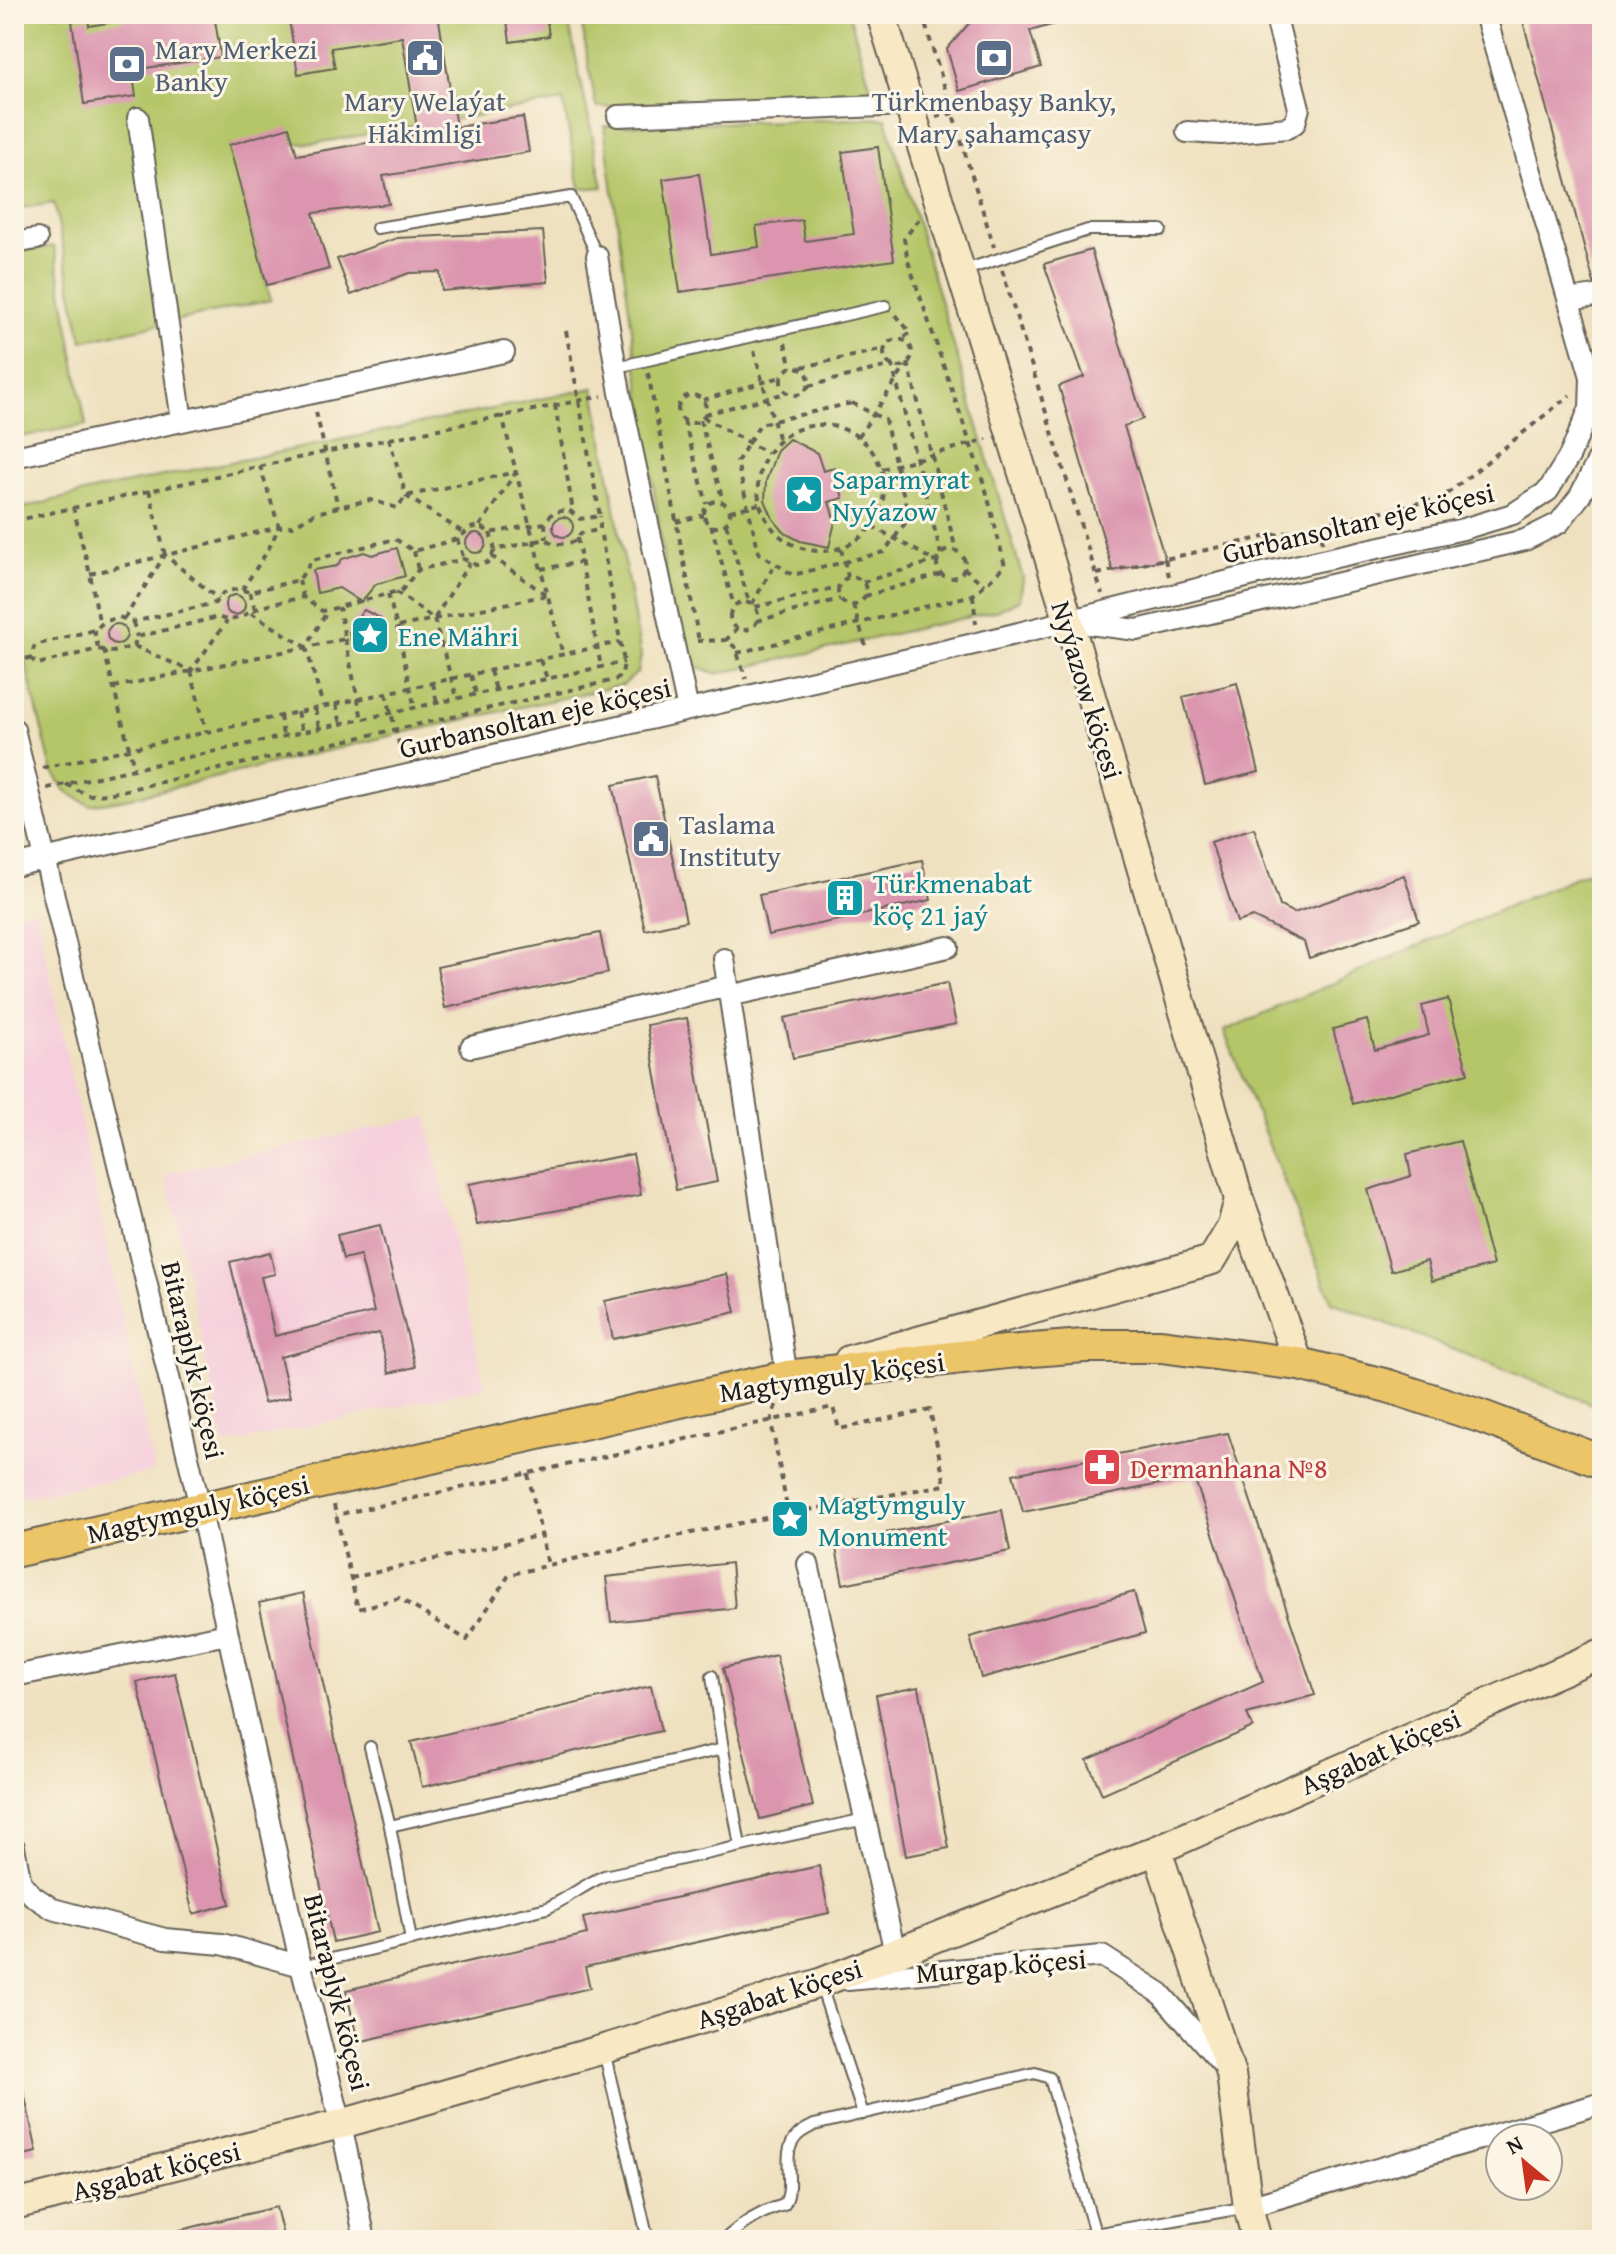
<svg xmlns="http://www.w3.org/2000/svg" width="1616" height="2254" viewBox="0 0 1616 2254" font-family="'Gentium Book Plus',serif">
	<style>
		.built { fill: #f5cfdc }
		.green { fill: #b5c669; stroke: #687142; stroke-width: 2 }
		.building { fill: #db95af }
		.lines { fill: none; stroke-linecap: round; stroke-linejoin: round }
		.lane-casing { stroke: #666155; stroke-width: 14 }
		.street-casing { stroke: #666155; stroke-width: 24 }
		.secondary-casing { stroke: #666155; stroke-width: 32 }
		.primary-casing { stroke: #666155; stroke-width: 36 }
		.path { stroke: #666155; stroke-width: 4; stroke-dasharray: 6 6; stroke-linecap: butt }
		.lane { stroke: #fff; stroke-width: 10 }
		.street { stroke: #fff; stroke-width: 20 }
		.secondary { stroke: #f8e8c3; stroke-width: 28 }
		.primary { stroke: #edc569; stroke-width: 32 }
		.labels { text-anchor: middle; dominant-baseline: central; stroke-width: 6; stroke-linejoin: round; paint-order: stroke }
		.service-label { font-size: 28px; fill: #4e5e75; stroke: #fcf5e5; text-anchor: start }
		.culture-label { font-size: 28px; fill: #0d838f; stroke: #fcf5e5; text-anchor: start }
		.street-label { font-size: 28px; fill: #1c1c1c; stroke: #fcf5e5 }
		.health-label { font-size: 28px; fill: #be3a42; stroke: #fcf5e5; text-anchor: start }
	</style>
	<rect width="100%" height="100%" fill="#fcf5e5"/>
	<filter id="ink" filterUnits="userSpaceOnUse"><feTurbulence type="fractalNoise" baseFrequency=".0125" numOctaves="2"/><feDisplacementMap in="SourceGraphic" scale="16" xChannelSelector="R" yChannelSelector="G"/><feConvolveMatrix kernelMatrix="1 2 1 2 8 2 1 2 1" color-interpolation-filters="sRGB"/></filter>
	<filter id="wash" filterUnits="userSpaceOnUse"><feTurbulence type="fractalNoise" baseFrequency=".006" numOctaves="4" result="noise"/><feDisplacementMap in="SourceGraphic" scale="32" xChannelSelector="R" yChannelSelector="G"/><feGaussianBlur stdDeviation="1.8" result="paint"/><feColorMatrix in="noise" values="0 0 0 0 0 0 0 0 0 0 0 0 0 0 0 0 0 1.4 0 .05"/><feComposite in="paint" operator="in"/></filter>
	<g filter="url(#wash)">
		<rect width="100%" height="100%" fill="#efe1c0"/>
		<path class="built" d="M36 909 155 1472 14 1499V914Z
			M427 1116 485 1387 224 1445 166 1174Z"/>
		<path class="green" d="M14 14H567L603 187 580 189 563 101 316 143 230 145 271 300 82 341 54 203 14 209Z
			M580 14H849L874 98 596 107Z
			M886 118 1023 578 1020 599 999 610 717 674 691 664 676 651 604 126Z
			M54 246 86 425 14 438V252Z
			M594 388 641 656 638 672 623 685 402 733 121 800 89 805 66 791 52 770 14 618V510L104 488Z
			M1602 865V1408L1332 1302 1224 1031Z"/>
		<g id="blocks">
			<path class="building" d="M124 14H214L221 57 132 70 136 96 84 104 72 21 88 18 89 26 125 20Z
				M288 14H438L456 127 523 117 529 152 383 176 389 204 313 213 329 269 267 285 229 145 289 127 297 155 418 134 402 37 331 48 335 68 298 74Z
				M506 14H546L549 36 510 42Z
				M977 14H1073V19L1030 31 1041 67 959 91 947 49Z
				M1521 14H1602V282L1594 283Z
				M878 147 894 260 680 292 663 179 699 174 711 254 759 247 756 226 802 220 805 241 854 234 842 152Z
				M543 231 548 282 442 291 440 272 409 273 351 295 337 259 397 238Z
				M1091 250 1143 419 1124 426 1165 559 1113 571 1059 386 1084 377 1044 264Z
				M789 439 817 453 823 471 834 468 843 498 829 502 835 522 829 547 800 541 785 533 773 519 765 500 766 481 777 450Z
				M553 527a10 10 0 1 1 20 0a10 10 0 1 1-20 0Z
				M466 543a10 10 0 1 1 20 0a10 10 0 1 1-20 0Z
				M397 548 405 576 376 584 361 602 339 588 317 593 313 570 337 566 342 559 364 552 372 555Z
				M225 605a10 10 0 1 1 20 0a10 10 0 1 1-20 0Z
				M364 610 380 618 387 629 385 642 381 647 369 652 357 649 352 644 349 633 353 622Z
				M107 634a10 10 0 1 1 20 0a10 10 0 1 1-20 0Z
				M1237 683 1259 772 1205 785 1183 697Z
				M655 776 686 921 645 930 613 785Z
				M1254 828 1280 906 1294 913 1404 875 1419 921 1309 958 1304 942 1253 917 1237 922 1211 842Z
				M922 860 931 900 768 935 759 895Z
				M600 933 608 973 445 1008 437 967Z
				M947 983 956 1024 793 1058 784 1018Z
				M1448 999 1468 1073 1353 1104 1333 1029 1367 1020 1375 1050 1429 1035 1422 1006Z
				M687 1018 717 1182 676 1190 647 1025Z
				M1460 1141 1493 1265 1432 1281 1427 1261 1391 1271 1368 1190 1411 1176 1407 1154Z
				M633 1154 641 1195 477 1225 469 1184Z
				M380 1225 415 1367 389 1373 379 1333 280 1357 290 1397 264 1403 230 1262 270 1252 275 1274 261 1277 275 1336 374 1312 360 1255 343 1259 337 1235Z
				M727 1274 736 1312 613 1339 605 1301Z
				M1228 1433 1315 1695 1247 1714 1253 1727 1102 1794 1087 1760 1263 1682 1194 1477 1023 1512 1013 1474Z
				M1002 1510 1010 1551 843 1584 835 1543Z
				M731 1563 735 1608 611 1622 606 1577Z
				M1134 1592 1145 1633 981 1678 970 1637Z
				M303 1593 378 1932 333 1942 259 1603Z
				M776 1655 813 1806 760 1819 723 1668Z
				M175 1673 230 1904 193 1914 137 1682Z
				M651 1686 661 1731 422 1787 411 1742Z
				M919 1687 949 1848 906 1856 876 1695Z
				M819 1866 829 1913 585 1967 590 1988 358 2042 346 1990 587 1934 583 1918Z
				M14 2079H21L37 2152 14 2157Z
				M276 2207 284 2240H165L164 2234Z"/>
		</g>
	</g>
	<g filter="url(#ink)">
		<use href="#blocks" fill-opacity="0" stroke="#666155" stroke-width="2"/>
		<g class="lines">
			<defs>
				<path id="lane" d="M377 228 571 197 597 256
					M962 271 1088 230H1161
					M617 367 885 306
					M712 1676 723 1749
					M370 1747 390 1826
					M411 1940 390 1826 723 1749 740 1846
					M301 1966 547 1908C567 1899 583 1885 604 1876L865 1819
					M820 1983 863 2114
					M604 2051 648 2240
					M724 2240C743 2223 759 2212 784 2205 797 2185 779 2153 797 2136 801 2131 809 2128 814 2125L1035 2073 1050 2078 1095 2233
					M1061 2240 1248 2207"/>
				<path id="street" d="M618 116 909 105
					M138 118 182 421
					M1187 132 1221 134 1287 128 1295 123 1299 108 1275 14
					M14 243 37 239
					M597 256 620 393 688 710
					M1569 300 1602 295
					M14 457 504 352
					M1081 623 1137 630 1525 540 1559 523 1580 496 1602 452
					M14 729 200 1507 301 1966 341 2124 365 2240
					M14 866 978 643 1254 575 1463 529 1513 514 1548 491 1570 455 1590 408 1591 377 1485 14
					M724 959 787 1377
					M729 996 948 947
					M471 1047 728 986
					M808 1564 895 1953
					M14 1676 228 1634
					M14 1847 21 1883 33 1896 53 1909 165 1939 222 1944 301 1966
					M848 1980 1102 1956 1160 1993 1223 2065
					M1248 2207 1602 2103"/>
				<path id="secondary" d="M881 14 1069 622 1239 1199 1299 1364
					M849 1360 1212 1260 1232 1226 1239 1199
					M1157 1850 1231 2074 1248 2207 1257 2240
					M14 2205 341 2124 604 2049 820 1983 1157 1850 1602 1653"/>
				<path id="primary" d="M14 1551 787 1377 1006 1352 1084 1346H1161L1299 1364 1388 1386 1480 1416 1602 1462"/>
			</defs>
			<use href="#lane" class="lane-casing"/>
			<use href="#street" class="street-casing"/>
			<use href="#secondary" class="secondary-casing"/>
			<use href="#primary" class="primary-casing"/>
			<path class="path" d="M922 14 994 247
				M936 117 953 113
				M1002 270 1102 594
				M896 315 910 332 903 339
				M884 353a14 14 0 1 1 28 0a14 14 0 1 1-28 0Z
				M785 343 791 368
				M754 351 779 441
				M908 363 956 550
				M781 381a14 14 0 1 1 28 0a14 14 0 1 1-28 0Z
				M802 367 885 349
				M648 373 699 641
				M809 386 892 365 941 554
				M678 409a14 14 0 1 1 28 0a14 14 0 1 1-28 0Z
				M703 400 781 377
				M852 403 885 420 909 518 884 552 793 575 759 553 737 462 760 424Z
				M555 405 573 511
				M316 412 338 507
				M705 414 786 393
				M703 417 767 453
				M700 420 723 501
				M684 421 707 504
				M758 488a63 63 0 1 1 126 0a63 63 0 1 1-126 0Z
				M858 437 906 366
				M389 438 406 496 464 533
				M882 469 987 439
				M149 490 165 555
				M704 514a13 13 0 1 1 26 0a13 13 0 1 1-26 0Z
				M73 507 90 574 100 626
				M730 511 759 504
				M14 521 325 452 602 396
				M676 522 704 515
				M545 523 546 539
				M726 524 749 602
				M711 525 734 606
				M480 526 516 472 502 415
				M872 526 933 560
				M1318 526 1323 542
				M490 533 495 550
				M577 538 601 667
				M457 539 464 559
				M841 549 848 577
				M937 564a14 14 0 1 1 28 0a14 14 0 1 1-28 0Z
				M414 551 418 570
				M491 556 545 594
				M1165 559 1169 576
				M964 568 984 585
				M541 569 582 562
				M90 574 279 527 293 526 314 514 338 507 371 500 397 508 406 496 516 472 563 655
				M1097 574 1442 498 1570 395
				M838 591a14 14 0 1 1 28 0a14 14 0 1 1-28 0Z
				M299 580 303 597
				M863 582 938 560
				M242 590 268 550 279 527 260 466
				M250 592 255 609
				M396 592 434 619 470 562
				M388 594 397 627 547 595
				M973 595 976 624
				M865 596 942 574
				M730 616a14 14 0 1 1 28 0a14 14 0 1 1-28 0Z
				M752 604 775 564
				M853 605 867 650
				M755 607 838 587
				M251 613 306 647 328 610
				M124 619 165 555 218 599
				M434 619 457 698
				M757 621 840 599
				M133 622 137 637
				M397 627 415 709
				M738 628 726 640 735 647 746 679
				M94 630 98 648
				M345 639 362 719
				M697 641 726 640
				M134 646 191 671 227 621
				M306 647 323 706
				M104 650 134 767
				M737 653 973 595 1005 566 986 490 908 261 904 239 919 219
				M30 658 38 664 98 649 113 652 134 646 137 637 218 617C236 625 244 613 259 608 273 603 288 601 303 597L322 611 328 610 402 590 418 570 464 559 476 565 487 563 495 550 546 539 554 545 573 542 581 533 600 530V516
				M540 660 547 678
				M14 661 30 658 35 645 94 630 104 622 119 617 133 622 215 603 223 593 237 589 250 592 299 580 312 560 395 539 414 551 457 539 471 528 480 526 490 533 545 523 553 512 569 510 580 519 600 516 565 325
				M191 671 206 731
				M490 671 496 690
				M471 675 476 694
				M433 683 437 703
				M114 687 345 639 339 607
				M386 693 403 759
				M336 704 341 724
				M315 709 319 728
				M297 712 302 732
				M280 716 283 736
				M42 768 620 642
				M66 784 87 795 108 794 615 680 622 674 624 662 600 530
				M47 788 624 662
				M776 1405 771 1421 788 1513
				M528 1474 548 1565
				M334 1505 336 1515 358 1609 399 1598 467 1640 509 1575C653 1538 799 1511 945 1485L930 1410 839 1429 833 1407 336 1515
				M351 1578 542 1535"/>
			<use href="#lane" class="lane"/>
			<use href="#street" class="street"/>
			<use href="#secondary" class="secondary"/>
			<use href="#primary" class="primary"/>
		</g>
	</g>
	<defs>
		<symbol id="civic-square" viewBox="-11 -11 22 22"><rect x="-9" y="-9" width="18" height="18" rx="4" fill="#5c6f8a" stroke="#fcf5e5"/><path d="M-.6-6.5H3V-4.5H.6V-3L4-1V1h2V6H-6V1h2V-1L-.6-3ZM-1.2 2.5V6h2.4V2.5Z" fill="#fff"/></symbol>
		<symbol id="bank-square" viewBox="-11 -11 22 22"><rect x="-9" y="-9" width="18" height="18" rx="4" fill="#5c6f8a" stroke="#fcf5e5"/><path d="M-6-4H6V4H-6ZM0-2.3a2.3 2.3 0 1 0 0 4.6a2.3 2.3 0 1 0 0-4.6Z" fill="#fff"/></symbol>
		<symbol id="sight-square" viewBox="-11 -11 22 22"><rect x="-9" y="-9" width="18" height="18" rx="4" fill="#0f9aa8" stroke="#fcf5e5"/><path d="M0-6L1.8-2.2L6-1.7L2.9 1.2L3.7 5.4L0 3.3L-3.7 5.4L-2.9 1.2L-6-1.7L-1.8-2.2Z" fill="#fff"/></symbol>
		<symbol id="building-square" viewBox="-11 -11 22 22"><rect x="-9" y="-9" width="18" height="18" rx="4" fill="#0f9aa8" stroke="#fcf5e5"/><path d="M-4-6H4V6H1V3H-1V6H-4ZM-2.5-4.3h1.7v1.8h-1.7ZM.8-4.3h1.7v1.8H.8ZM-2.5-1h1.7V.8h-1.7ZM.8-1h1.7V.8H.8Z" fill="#fff"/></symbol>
		<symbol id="pharmacy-square" viewBox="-11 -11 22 22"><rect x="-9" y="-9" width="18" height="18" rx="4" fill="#e0444e" stroke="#fcf5e5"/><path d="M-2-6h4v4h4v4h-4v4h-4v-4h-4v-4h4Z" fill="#fff"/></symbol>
	</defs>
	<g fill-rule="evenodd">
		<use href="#civic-square" x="403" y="36" width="44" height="44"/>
		<use href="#bank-square" x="972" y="36" width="44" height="44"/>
		<use href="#bank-square" x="105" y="42" width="44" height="44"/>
		<use href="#sight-square" x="782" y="472" width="44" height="44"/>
		<use href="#sight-square" x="348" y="613" width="44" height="44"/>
		<use href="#civic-square" x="629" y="817" width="44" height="44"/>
		<use href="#building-square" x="823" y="876" width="44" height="44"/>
		<use href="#pharmacy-square" x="1080" y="1445" width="44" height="44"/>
		<use href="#sight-square" x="768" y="1497" width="44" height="44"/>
	</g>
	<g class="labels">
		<g class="service-label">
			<text x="155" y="48">Mary Merkezi<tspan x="155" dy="32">Banky</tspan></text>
			<text x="425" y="100" text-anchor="middle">Mary Welaýat<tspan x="425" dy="32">Häkimligi</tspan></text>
			<text x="994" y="100" text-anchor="middle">Türkmenbaşy Banky,<tspan x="994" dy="32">Mary şahamçasy</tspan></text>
			<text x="679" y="823">Taslama<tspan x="679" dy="32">Instituty</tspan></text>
		</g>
		<g class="culture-label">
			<text x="832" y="478">Saparmyrat<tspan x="832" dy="32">Nyýazow</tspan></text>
			<text x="398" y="635">Ene Mähri</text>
			<text x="873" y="882">Türkmenabat<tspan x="873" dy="32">köç 21 jaý</tspan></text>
			<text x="818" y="1503">Magtymguly<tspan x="818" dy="32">Monument</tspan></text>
		</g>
		<g class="street-label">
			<text transform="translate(1358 522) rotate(-13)">Gurbansoltan eje köçesi</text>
			<text transform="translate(1088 690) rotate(73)">Nyýazow köçesi</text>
			<text transform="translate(535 717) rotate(-13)">Gurbansoltan eje köçesi</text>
			<text transform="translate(194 1360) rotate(77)">Bitaraplyk köçesi</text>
			<text transform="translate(832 1376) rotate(-8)">Magtymguly köçesi</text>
			<text transform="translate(198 1508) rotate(-13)">Magtymguly köçesi</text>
			<text transform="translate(1380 1751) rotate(-24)">Aşgabat köçesi</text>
			<text transform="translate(1001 1965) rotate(-5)">Murgap köçesi</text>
			<text transform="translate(338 1992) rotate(76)">Bitaraplyk köçesi</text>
			<text transform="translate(779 1993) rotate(-18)">Aşgabat köçesi</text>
			<text transform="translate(156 2170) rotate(-14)">Aşgabat köçesi</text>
		</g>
		<g class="health-label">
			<text x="1130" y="1467">Dermanhana №8</text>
		</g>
	</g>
	<rect width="1616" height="2254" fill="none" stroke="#fcf5e5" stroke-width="48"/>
	<g transform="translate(1524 2162) rotate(331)"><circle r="38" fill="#fcf5e5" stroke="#a29e95" stroke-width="2"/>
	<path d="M0-6L14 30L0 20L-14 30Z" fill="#c8321e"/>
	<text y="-12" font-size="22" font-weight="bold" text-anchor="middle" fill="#1c1c1c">N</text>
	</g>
</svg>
